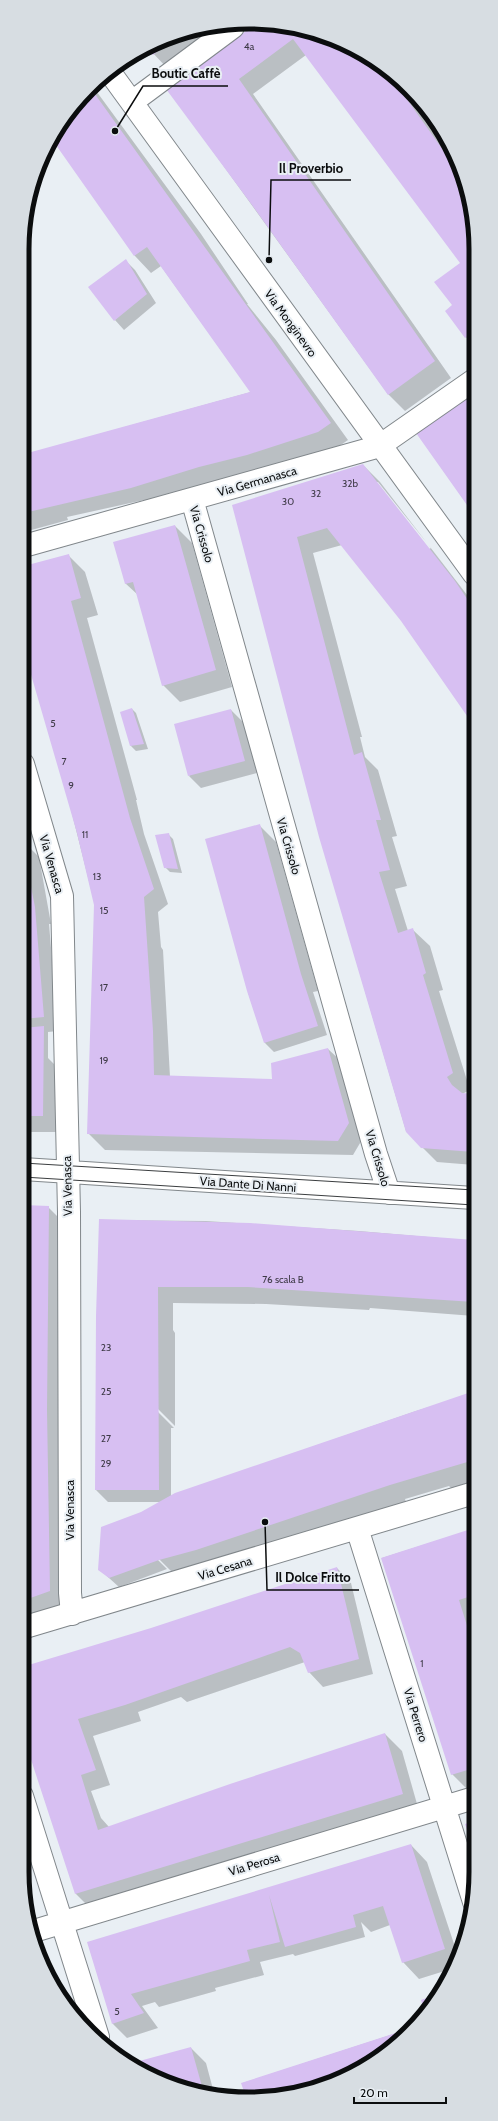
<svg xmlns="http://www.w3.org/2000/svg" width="498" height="2121" viewBox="0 0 498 2121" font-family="Cabin,sans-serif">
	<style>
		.shadow { fill: #0003; fill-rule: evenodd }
		.building { fill: #d7bff2 }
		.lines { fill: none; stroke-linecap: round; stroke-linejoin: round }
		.minor-casing { stroke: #81878b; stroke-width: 24 }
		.minor { stroke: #fff; stroke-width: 22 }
		.tram { stroke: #3b3e40; stroke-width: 1 }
		.labels { text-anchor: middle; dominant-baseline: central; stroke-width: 4; stroke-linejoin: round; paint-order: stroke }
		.number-label { font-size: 10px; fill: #3e3a47 }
		.street-label { font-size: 12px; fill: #0b0d0e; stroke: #e9eff4 }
		.rim { fill: none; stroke: #0b0d0e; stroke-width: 5 }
		.leader { fill: none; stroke: #0b0d0e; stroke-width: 1.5 }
		.callout-dot { fill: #0b0d0e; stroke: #e9eff4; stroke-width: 1.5 }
		.callout-label { font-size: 13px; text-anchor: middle; font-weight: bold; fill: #0b0d0e; stroke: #e9eff4; stroke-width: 4; stroke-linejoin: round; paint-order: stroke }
	</style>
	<rect width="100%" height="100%" fill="#e9eff4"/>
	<path class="shadow" d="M279 24 350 46 395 78 459 170 474 220V346L466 337 454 306 462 263 306 55 253 94 451 378 405 411 388 394 168 89 255 26Z
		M223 28 168 69 150 50 190 30Z
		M94 88 201 234 248 304H247L276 340 348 440 335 449 217 483 214 480V481L147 502 144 500 67 517 68 520 24 532V455L251 392 161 266 151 273 135 256 52 137Z
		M126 261 135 270 156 303 124 330 115 320Z
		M474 393V514L417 433Z
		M363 465 380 482 474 604V724L402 620 342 545 313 553 362 737H360L365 757 378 770 397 836 392 837 407 886 395 889 408 931 413 930 430 946 443 990 439 991 470 1090 462 1094 474 1095V1165L437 1162 406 1131 320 837 234 506ZM376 482H378L431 548 429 549Z
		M175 526 192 543 232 687 180 702 163 685 138 595 125 583Z
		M68 555 85 572 98 615 87 618 137 800H136L144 834 168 904 158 912 161 947 163 950 170 1077 273 1080 328 1049 343 1063 363 1138 353 1155 105 1150 88 1133 95 905 68 798 23 643 24 567Z
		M132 709 136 713 148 749 136 751 131 746Z
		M231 710 243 722 257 773 201 788 189 776Z
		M23 809 27 822 23 819Z
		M23 822 27 825H25L31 849 39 857 51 924H49L58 1031 48 1032V1058L60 1070 59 1132H23Z
		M259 825 276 842 318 991 313 992 327 1035 274 1052 265 1043 248 992Z
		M168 834 173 839 182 873 170 872 165 867Z
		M23 1206 48 1207 65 1224 66 1608 22 1624Z
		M100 1220 206 1221 359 1231 474 1241V1316L370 1308 369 1310 266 1304 173 1303V1330L175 1333V1426L156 1407 155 1409 174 1428H171V1496L416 1411 474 1394V1481L451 1488 449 1486 405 1499 406 1502 258 1551 253 1547 209 1562 172 1572 159 1559H157L167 1569 119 1587 99 1569 141 1514 161 1502H108L96 1490Z
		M474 1529V1790L469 1791 452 1774 382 1558Z
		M337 1568 351 1583 373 1674 323 1687 309 1672 305 1662 187 1702 181 1697 138 1712 141 1721 93 1736 110 1785 91 1791 101 1818 109 1827 385 1734 402 1751 419 1811 93 1911 76 1894 24 1736 151 1629Z
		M411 1845 427 1862 457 1953 451 1969 419 1979 403 1962 390 1925 371 1932 361 1922 365 1937 295 1956 293 1954 260 1962 264 1975 215 1988 216 1991 159 2007 155 2002 142 2006 158 2028 127 2038 113 2024 88 1943Z
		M406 2030 387 2052 322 2087 243 2083Z
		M191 2048 206 2063 214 2093 148 2075 133 2064Z"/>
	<path class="building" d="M279 24 350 46 389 74 460 174 474 220V331L465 338 445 311 452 305 434 282 460 263 293 39 239 79 435 361 388 395 252 205 166 89 253 26Z
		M175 37 153 55 149 50 164 43Z
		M92 90 331 423 318 432 247 455 199 467 131 488 24 513V454L250 392 147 247 134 256 51 138Z
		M126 259 147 294 114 321 88 287Z
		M474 392V515L416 433Z
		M363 464 455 581 474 609V726L401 621 327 528 297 537 354 755 362 752 381 820H376L390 870 379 872 398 933 413 928 426 973 423 975 453 1073 447 1077 452 1085 462 1093 474 1094V1152L421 1148 406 1132 319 837 232 505Z
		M175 525 216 670 162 686 133 582 125 584 113 542Z
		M69 554 81 598 71 601 130 818 154 889 144 897 153 1031 154 1075 272 1079 271 1063 328 1048 349 1123 338 1141 87 1134 94 905 77 833 23 647 24 566Z
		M132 708 144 744 130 746 120 712Z
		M231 709 245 761 188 776 174 724Z
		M260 824 301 974 318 1026 264 1043 247 991 205 839Z
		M169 833 178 869 164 868 155 835Z
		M23 847 35 907 44 1017 23 1019Z
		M44 1026 43 1116H23V1028Z
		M23 1205 49 1206 47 1410 50 1591 22 1601Z
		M99 1219 250 1223 474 1240V1302L248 1287H158L159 1490H95L96 1316Z
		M474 1391V1460L390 1485 196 1550 159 1560 109 1578 98 1570 101 1527 141 1512 175 1493Z
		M474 1528V1595L459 1600 474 1648V1768L451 1775 381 1558Z
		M337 1567 359 1659 308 1673 300 1653 290 1647 125 1705 78 1719 96 1770 81 1775 98 1830 230 1784 385 1733 403 1794 75 1894 22 1732V1667L151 1628Z
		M474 1821V1850L465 1824Z
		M411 1844 445 1949 402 1963 383 1906 353 1915 356 1927 285 1947 269 1895 280 1942 247 1950 250 1961 131 1994 144 2013 112 2024 87 1942Z
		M438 1994 434 1998 424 2010 421 2000Z
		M408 2029 387 2052 322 2087 246 2097 241 2083Z
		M191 2047 203 2090 148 2075 132 2063Z"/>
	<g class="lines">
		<defs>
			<path id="minor" d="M109 71 474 574
				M132 102 233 27
				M192 499 376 1154 389 1193
				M24 546 373 448 385 442 474 380
				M23 764 62 896 69 1212 70 1593 72 1614
				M23 1169 474 1198
				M357 1528 474 1902
				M22 1628 474 1493
				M22 1796 98 2037
				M34 1931 474 1798"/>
		</defs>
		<use href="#minor" class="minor-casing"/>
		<use href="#minor" class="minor"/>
		<path class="tram" d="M23 1163 474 1190
			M23 1177 474 1205"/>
	</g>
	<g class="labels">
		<g class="number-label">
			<text x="249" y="46">4a</text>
			<text x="350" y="483">32b</text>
			<text x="316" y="493">32</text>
			<text x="288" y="501">30</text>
			<text x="53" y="723">5</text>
			<text x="64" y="761">7</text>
			<text x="71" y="785">9</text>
			<text x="85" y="834">11</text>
			<text x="97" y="876">13</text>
			<text x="104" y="910">15</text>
			<text x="104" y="987">17</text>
			<text x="104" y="1060">19</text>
			<text x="283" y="1279">76 scala B</text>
			<text x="106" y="1347">23</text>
			<text x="106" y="1391">25</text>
			<text x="106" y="1438">27</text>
			<text x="106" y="1463">29</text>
			<text x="422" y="1663">1</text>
			<text x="117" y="2011">5</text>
		</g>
		<g class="street-label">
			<text transform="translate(291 323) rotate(54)">Via Monginevro</text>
			<text transform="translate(257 481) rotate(-16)">Via Germanasca</text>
			<text transform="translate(202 534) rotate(74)">Via Crissolo</text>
			<text transform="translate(289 846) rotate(74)">Via Crissolo</text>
			<text transform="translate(52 864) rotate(74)">Via Venasca</text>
			<text transform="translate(378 1158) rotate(73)">Via Crissolo</text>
			<text transform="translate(248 1184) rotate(4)">Via Dante Di Nanni</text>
			<text transform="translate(67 1186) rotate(-91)">Via Venasca</text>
			<text transform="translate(69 1510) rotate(-90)">Via Venasca</text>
			<text transform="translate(225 1568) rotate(-17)">Via Cesana</text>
			<text transform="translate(416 1715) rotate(73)">Via Perrero</text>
			<text transform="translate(254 1864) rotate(-17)">Via Perosa</text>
		</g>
	</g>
	<path d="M0 0H498V2121H0ZM249 29H249A220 220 0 0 1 469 249V1872A220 220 0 0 1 249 2092H249A220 220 0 0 1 29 1872V249A220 220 0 0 1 249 29Z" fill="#d7dde2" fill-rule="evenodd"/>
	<path class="rim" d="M249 29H249A220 220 0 0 1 469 249V1872A220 220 0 0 1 249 2092H249A220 220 0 0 1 29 1872V249A220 220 0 0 1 249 29Z"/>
	<path class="leader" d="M115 131L143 86H228M269 260L271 180H351M265 1522L267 1590H359"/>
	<g class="callout-dot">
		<circle cx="115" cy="131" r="4"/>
		<circle cx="269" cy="260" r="4"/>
		<circle cx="265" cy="1522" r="4"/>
	</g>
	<g class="callout-label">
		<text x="186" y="78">Boutic Caffè</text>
		<text x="311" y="173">Il Proverbio</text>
		<text x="313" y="1582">Il Dolce Fritto</text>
	</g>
	<path d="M354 2097v6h92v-6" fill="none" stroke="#0b0d0e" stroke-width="2"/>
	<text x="360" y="2097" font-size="12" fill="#0b0d0e" stroke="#e9eff4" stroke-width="3" paint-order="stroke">20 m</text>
</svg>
